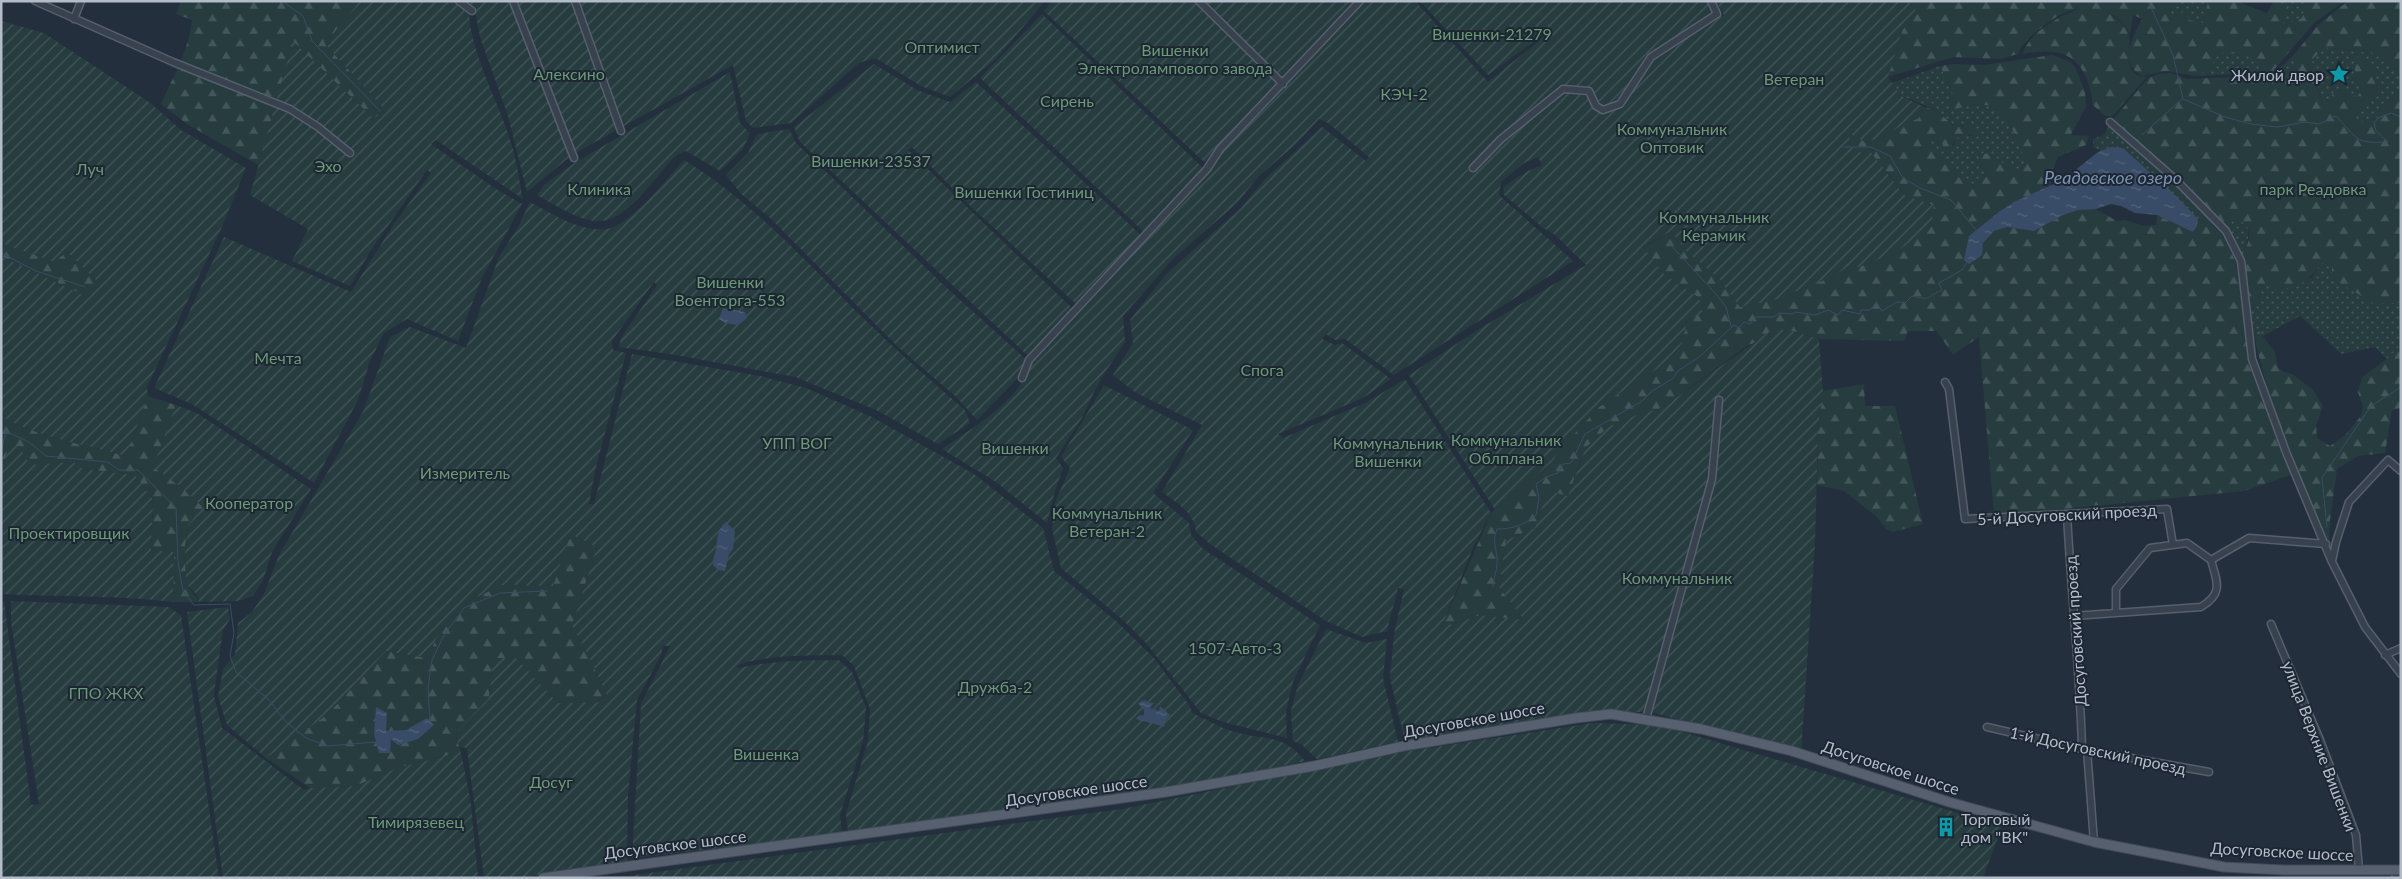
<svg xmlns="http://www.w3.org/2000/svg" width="2402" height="879" viewBox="0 0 2402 879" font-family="Lato,sans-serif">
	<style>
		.grass { fill: url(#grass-dots) }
		.forest { fill: url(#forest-firs) }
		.garden { fill: url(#garden-furrows) }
		.water { fill: url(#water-ripples) }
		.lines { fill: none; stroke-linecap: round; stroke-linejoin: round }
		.stream { stroke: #394c67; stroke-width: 1 }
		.minor-casing { stroke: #565f6c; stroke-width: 9 }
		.major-casing { stroke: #414a57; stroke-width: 11 }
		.minor { stroke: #38414e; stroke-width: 6 }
		.major { stroke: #56606e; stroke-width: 9 }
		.labels { text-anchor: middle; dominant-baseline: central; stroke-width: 4; stroke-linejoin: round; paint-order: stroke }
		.park-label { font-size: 16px; fill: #6b9a76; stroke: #1d2633 }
		.poi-label { font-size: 16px; fill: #b4bcc9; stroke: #1d2633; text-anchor: end }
		.street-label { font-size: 16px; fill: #b4bcc9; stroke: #1d2633 }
		.water-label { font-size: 18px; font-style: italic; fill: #7c92b1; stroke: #1d2633 }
	</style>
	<defs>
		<pattern id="grass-dots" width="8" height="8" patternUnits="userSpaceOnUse" patternTransform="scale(1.25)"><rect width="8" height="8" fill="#263c3f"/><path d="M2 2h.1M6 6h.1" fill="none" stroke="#435659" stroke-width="1.8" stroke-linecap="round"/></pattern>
		<pattern id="forest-firs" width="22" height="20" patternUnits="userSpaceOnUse" patternTransform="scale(1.25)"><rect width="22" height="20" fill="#263c3f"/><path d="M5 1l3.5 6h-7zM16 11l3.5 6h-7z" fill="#435659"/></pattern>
		<pattern id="garden-furrows" width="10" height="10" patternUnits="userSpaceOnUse" patternTransform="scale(1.25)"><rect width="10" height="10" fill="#263c3f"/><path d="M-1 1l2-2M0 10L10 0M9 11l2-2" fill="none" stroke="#435659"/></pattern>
		<pattern id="water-ripples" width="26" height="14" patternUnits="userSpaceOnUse" patternTransform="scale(1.25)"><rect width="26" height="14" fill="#394c67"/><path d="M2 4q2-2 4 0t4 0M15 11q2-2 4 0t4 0" fill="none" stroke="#53647b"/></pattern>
	</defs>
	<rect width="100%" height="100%" fill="#242f3e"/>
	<path class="grass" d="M2175 1 2208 2 2203 23 2189 20 2172 21 2168 17Z
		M2280 1H2308L2302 18 2281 27Z
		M2324 47 2373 53 2381 52 2397 70H2401V86L2385 108 2376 119 2356 124 2349 119 2367 106 2355 59V78L2362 90 2357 97 2329 101 2321 99 2311 61Z
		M2229 48 2235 54 2260 58 2261 73 2196 76 2213 67 2212 56Z
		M2297 51 2294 65 2288 76 2275 84 2254 87 2235 77C2266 77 2276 75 2297 51Z
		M1940 66 1954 96 1950 103 1955 109 1976 104 1994 106 2006 117 2021 147 2025 163 2020 169C2002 170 1999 153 1982 153L1981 162 1986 175 1978 186 1965 183 1931 150V141L1936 140 1943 145 1953 146 1956 138 1964 134 1971 136 1964 125 1955 126 1936 110 1900 95 1892 83Z
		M2109 125 2212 220 2211 224 2198 219 2140 164 2111 147 2101 151 2093 147V139L2104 135Z
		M2231 219C2257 221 2248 240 2242 257L2222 223Z
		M2321 263 2332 264 2373 303H2401V345L2387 359 2375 347 2341 354 2300 316 2261 337 2253 324H2252L2249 310 2259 301 2263 284 2311 278Z"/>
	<path class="forest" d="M181 1H360L325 44 385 109 374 119 293 42 260 166 187 124 161 104C173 77 189 50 192 20L176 14Z
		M1908 1H2175L2168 17 2171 21 2186 10 2189 20 2203 23 2208 2 2205 1H2243V4L2267 13 2274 1H2280L2286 13 2282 27 2302 18 2308 1H2345L2315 22 2273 71 2261 73 2259 58 2235 54 2229 48 2222 54 2212 56 2213 67 2196 76 2166 71 2142 76C2117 63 2134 35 2142 19L2133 15 2130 34C2126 26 2122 22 2115 16 2089 0 2063 9 2040 29 2031 36 2021 44 2018 54L2001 59 1953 57 1888 77 1902 31 1916 9Z
		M2348 1H2401V70H2397L2381 52 2373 53 2324 47 2311 61 2321 74 2316 84 2321 99 2329 101 2334 92 2346 91 2357 97 2362 90 2355 78V59L2359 56 2370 61 2379 89 2367 106 2350 119 2356 124 2376 119 2401 86V303H2373L2332 278V264L2321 263C2308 283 2298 287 2275 290L2270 283 2263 284 2259 301 2249 310C2247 293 2243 276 2242 259 2242 251 2249 245 2249 237 2251 219 2234 218 2222 223L2186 183 2113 120 2148 78 2159 74 2171 73 2187 79 2235 77 2254 87 2275 84 2288 76 2294 65 2297 51 2318 25Z
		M2090 6C2104 9 2126 21 2129 36 2132 49 2120 76 2147 77L2113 115 2105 116 2093 105C2087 60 2068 45 2023 54 2027 32 2070 9 2090 6Z
		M2052 55 2071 62 2076 69 2085 92 2086 106 2071 135 2089 136 2086 145 2058 157 2049 177 2051 185 2000 211 1969 236 1983 243 1994 231 2007 227 2034 231 2061 216 2078 210 2096 209 2117 221 2125 220 2144 226 2156 225 2157 215 2180 226H2197L2198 219 2211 224 2222 234 2236 262 2250 359 2291 475 2244 491 1994 516 1979 337 1953 355 1937 331H1908L1904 341 1819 339 1793 331 1748 345 1662 408 1636 415 1608 427 1580 462 1568 496 1547 491 1535 528 1506 540 1499 587 1525 621 1481 615 1442 627 1491 513 1553 461 1556 453 1599 407 1667 362 1682 343 1687 320 1699 298 1664 274 1643 248 1671 231 1685 250 1719 279 1740 307 1832 277 1849 266 1860 267 1934 206 1905 196 1888 173 1854 153 1848 132 1865 142 1883 137 1908 120 1918 119 1924 107 1936 110 1954 126H1975L1977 133 1956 138 1949 151H1943V145L1936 140 1931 142V150L1965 183 1978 186 1986 175 1981 162V153C1999 153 2002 170 2021 169L2025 163 2021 147 2006 117 1994 106 1976 104 1955 109 1950 103 1954 96 1940 66 1953 64 1983 65Z
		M1 243 67 252 96 280 89 298 1 256Z
		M2252 324H2253L2275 352 2278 367 2282 371 2294 375 2313 390 2323 406 2316 426 2317 438 2330 446 2345 435 2361 416 2363 407 2358 392 2362 377 2387 359 2401 345V408L2392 410 2385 453 2358 456 2337 469 2330 520 2329 544C2298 473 2266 401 2252 324Z
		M1864 384 1865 406H1895L1923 524 1893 532 1886 529 1877 517 1844 491 1817 485 1818 430 1823 391Z
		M148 396 176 405 154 467 181 487 203 507 188 525 185 547 186 584 200 602H173L174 552 151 550 153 500 135 475 83 469 73 462 1 470V417C42 438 83 444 126 456Z
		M570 534 597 547 572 626 589 657 610 702 558 703 516 658H493L489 698 455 734 461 752 397 768 356 786 310 788 266 758 328 714 386 651 427 658 436 639 460 605 502 585 553 586Z"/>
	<path class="garden" d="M360 1H452L469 14C473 60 498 99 511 143 517 161 519 181 523 199L436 140 431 144 496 189 522 204 481 280 458 341 407 319 384 333 370 361 358 400 314 483 192 404 154 388 224 237 351 292 394 224 431 173 427 170 371 250 350 286 292 261 308 229 250 195 293 41 374 119 385 110 325 44Z
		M462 1H1045L996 59 950 97 921 86 875 58 859 63 791 123 753 128 746 121 733 65 572 155 527 192 508 116 480 37 475 11Z
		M1052 1H1197L1280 82 1205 163 1044 11Z
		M1203 1H1356L1282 77Z
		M1364 1H1415L1488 82 1545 36H1541L1488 75 1420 1H1706L1713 12 1650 54 1618 101 1608 106 1600 103 1593 91 1577 86 1560 85 1497 137 1468 169 1471 173 1506 137 1562 91 1589 96 1597 109 1621 105 1654 57 1724 15 1716 1H1908L1916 9 1902 31 1888 77 1900 95 1924 107 1918 119 1908 121 1883 137 1865 142 1848 133 1854 153 1870 151 1905 196 1934 205 1931 227 1896 252 1859 267 1849 266 1832 277 1774 300 1740 307 1719 279 1685 250 1671 231 1643 247 1664 274 1699 298 1703 313 1687 320 1682 343 1667 362 1599 407 1557 453 1553 461 1495 510 1409 375 1479 329 1586 265 1555 235 1542 227 1504 195 1503 188C1516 177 1527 171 1542 165L1538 157 1524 163 1501 182 1499 195 1573 261 1394 375 1345 339 1335 340 1326 334 1322 339 1335 345 1342 343 1391 379 1363 398 1278 434 1283 438 1367 402 1405 379 1491 513 1474 545 1442 627 1481 615 1524 620 1499 587 1506 540 1535 528 1547 491 1568 496 1586 447 1608 427 1636 415 1662 408 1773 329 1793 331 1819 339 1823 391 1818 430 1815 544 1801 753 1651 712H1580L1405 742 1390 678 1394 634 1404 589 1398 588 1387 631 1362 637 1326 621 1210 544 1196 532C1194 512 1177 503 1162 492L1202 425 1136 393 1113 375 1133 343 1130 320 1167 273 1241 208 1265 179 1322 127 1366 161 1369 157 1328 123 1319 119 1296 144 1259 176 1237 203 1172 260 1123 316 1125 342 1099 382 1082 418 1056 458 1063 468 1055 491 1047 523 996 482 942 449C979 423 1016 404 1034 360L1208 173 1216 158Z
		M1042 14 1204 169 1144 232 980 78Z
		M1 21 44 33 149 102 181 130 246 168 222 227 147 387 148 396 126 456C83 444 42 438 1 417V256L89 298 96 280 67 252 54 262 1 243Z
		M874 64 917 90 950 102 976 82 1142 236 1078 306 965 201 912 147 908 150 1074 310 1029 354 1027 355 800 142 794 127Z
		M730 72 740 123 750 133 743 149 720 171 686 151C673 155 667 166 658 176 610 233 600 232 537 195L546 183 576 162Z
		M789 129 796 143 949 290 1027 360 1020 376 977 420 956 397 896 345 770 218 740 193 726 175 748 153 757 134Z
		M684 160C752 201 807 263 863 318 896 350 930 380 965 410L970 423 938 444 876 410 795 377 670 354 619 347 621 338 657 285 654 282 612 341 613 350 626 353 595 471 589 504H594L632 354 760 376 806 388 872 417 974 474 1043 528 1054 571 1115 620 1154 658 1189 705 1192 713C1206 719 1220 728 1235 732 1265 741 1283 733 1305 761L1134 796 1057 808 848 831 846 814 868 741 870 709 854 666 842 655C807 656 771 654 738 665L737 668C771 661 805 660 839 660L852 672 866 708 863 741 840 815 842 834 632 858 641 704 670 646H663L661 655 637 700 628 794 627 861 518 878H484L467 748 460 747 455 734 489 698 493 658H516L558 703 610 702 589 657 572 626 597 547 570 534 553 586 502 585 460 605 436 639 427 658 386 651 328 714 266 758 227 725 218 697 223 669 235 654 238 623 252 612 264 594 279 555 363 412 390 337 410 327 466 348 499 257 518 227 530 202C553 214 580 232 606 229 629 227 669 177 684 160Z
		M1104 385 1193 430 1153 493 1189 523 1191 535 1203 549 1320 625 1293 682 1286 711 1287 738 1223 722 1201 713 1146 643 1124 621 1061 568 1052 529 1055 502 1070 468 1061 457Z
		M176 405 197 413 311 489 272 552 263 580 253 596 237 601 200 602 195 593 186 584 185 547 188 525 203 507 181 487 153 467Z
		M9 445 19 446 30 465 73 462 83 469 135 475 153 500 151 550 174 552 173 602C116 595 59 597 1 594V470Z
		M1 601H4L31 805 39 804 11 622V601L168 607 181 615 219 878H1Z
		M228 607 230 619 223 630 215 686 214 696 222 728 304 790 310 788 356 786 397 768 461 752 471 804 478 878H223L187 612Z
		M1326 629 1366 643 1387 639 1383 678 1398 742 1317 759 1302 745 1293 741 1291 711 1298 685Z
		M1592 723 1659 725 2002 826 1983 878H612L1122 809 1403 752Z"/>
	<path class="water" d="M2111 147 2123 148 2176 196 2198 219 2197 226 2193 232 2157 215 2135 213 2121 206 2111 204 2096 209 2078 210 2061 216 2034 231 2007 227 1994 231 1983 243 1982 255 1969 264 1964 260 1969 236 2000 211 2016 201 2063 180 2098 152Z
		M723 308 745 312 747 318 738 325 725 323 719 319Z
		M726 522 735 531 733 549 729 554 725 571 718 570 713 565C712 559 715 555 716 549 718 538 716 531 726 522Z
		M1145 700 1146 702 1154 703 1150 708 1159 711 1160 706 1170 715 1165 721 1164 727C1155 723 1145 722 1136 719L1138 716 1144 715V710L1138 703Z
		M376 707 387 713 386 731 406 730 427 718 434 725 418 739 398 745 391 739 390 753H379L374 734Z"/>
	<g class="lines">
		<path class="stream" d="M282 1 303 16 312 41 380 111
			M2148 1 2173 55 2183 99 2225 117 2251 124 2278 127 2304 122 2319 124 2336 116C2358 138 2353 144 2388 142L2376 131 2374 123 2378 118 2391 113 2401 117
			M2142 135 2182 99
			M1844 147H1871L1890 156 1903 178 1920 188 1951 200 1977 231
			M1668 242 1716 294 1726 307 1731 326
			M1 253 36 271 85 287
			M1 429 29 442 46 456 108 462 119 470H138L176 508 178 562 183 591 194 605 230 604 234 633 230 656 236 672 268 699 287 723 306 738 327 746 377 742
			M1 452 6 431
			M2327 527 2322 478 2371 406 2401 387
			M1493 587C1493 578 1497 572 1497 564 1498 550 1491 542 1497 529 1512 529 1525 525 1536 515L1539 498 1536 484 1546 477 1558 473 1563 464 1571 463 1585 434 1642 401 1652 391 1672 379 1679 370 1698 358 1734 325 1739 328 1744 322 1750 324 1755 317H1774L1779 313 1792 314 1796 312 1815 315 1828 310 1838 315 1842 310 1860 314 1861 310H1870L1876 303 1882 311 1897 302 1905 303 1912 296C1932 301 1926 297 1942 290L1939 283 1962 270 1968 261
			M430 721 428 688 432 660 444 635 464 608 500 593 547 591"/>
		<defs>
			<path id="minor" d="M35 1 173 62 290 109 318 127 350 153
				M459 1 472 11
				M513 1 574 158
				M575 1 621 131
				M1199 1 1283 84
				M74 19 81 1
				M2110 122 2176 180 2226 231 2241 261 2252 359 2286 452 2332 562 2365 627 2401 674
				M1473 168 1501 139 1563 89 1589 91 1596 106 1603 110 1620 104 1651 57 1717 14 1711 1
				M1022 378 1029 360 1207 169 1220 149 1360 1
				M1945 382 1949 389 1965 519 2167 509 2173 545
				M2067 514C2071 592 2080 670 2082 749
				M2211 560 2249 538 2326 544
				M2332 561 2336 542 2349 502 2388 460 2401 471
				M2116 612V589L2150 548 2187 543 2211 560
				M2073 616 2201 607C2224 593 2217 582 2211 560
				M2271 624 2320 740 2356 835 2359 870
				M2385 655 2401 648
				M1646 719 1712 479 1719 400
				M1987 727 2087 750 2209 772
				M2087 750 2094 842
				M2395 878 2401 871"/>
			<path id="major" d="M543 878 1166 792 1314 766 1404 746 1576 718 1611 714 1701 729 1792 751 1949 802 2094 842 2224 867 2284 870H2401"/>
		</defs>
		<use href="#minor" class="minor-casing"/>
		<use href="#major" class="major-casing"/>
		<use href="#minor" class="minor"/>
		<use href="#major" class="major"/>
	</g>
	<defs>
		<symbol id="sight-bare" viewBox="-9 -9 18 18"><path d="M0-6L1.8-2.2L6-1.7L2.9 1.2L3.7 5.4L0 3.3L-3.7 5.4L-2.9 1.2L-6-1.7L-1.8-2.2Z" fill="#0f9aa8" stroke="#1d2633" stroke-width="2.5" paint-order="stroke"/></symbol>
		<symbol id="building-bare" viewBox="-9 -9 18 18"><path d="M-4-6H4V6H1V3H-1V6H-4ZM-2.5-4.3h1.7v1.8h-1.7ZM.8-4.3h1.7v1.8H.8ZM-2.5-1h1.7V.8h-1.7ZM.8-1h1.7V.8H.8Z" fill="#0f9aa8" stroke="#1d2633" stroke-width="2.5" paint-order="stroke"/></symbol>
	</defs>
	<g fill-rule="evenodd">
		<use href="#sight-bare" x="2325" y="60" width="28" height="28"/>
		<use href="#building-bare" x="1932" y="813" width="28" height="28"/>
	</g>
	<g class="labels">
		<g class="park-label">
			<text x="1492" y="33">Вишенки-21279</text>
			<text x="942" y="46">Оптимист</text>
			<text x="1175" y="49">Вишенки<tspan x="1175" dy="18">Электролампового завода</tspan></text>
			<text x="569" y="73">Алексино</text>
			<text x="1794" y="78">Ветеран</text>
			<text x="1404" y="93">КЭЧ-2</text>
			<text x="1067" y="100">Сирень</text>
			<text x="1672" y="128">Коммунальник<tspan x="1672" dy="18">Оптовик</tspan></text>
			<text x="871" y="160">Вишенки-23537</text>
			<text x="328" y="165">Эхо</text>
			<text x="90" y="168">Луч</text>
			<text x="599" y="188">Клиника</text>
			<text x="2313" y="188">парк Реадовка</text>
			<text x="1024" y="191">Вишенки Гостиниц</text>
			<text x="1714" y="216">Коммунальник<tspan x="1714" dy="18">Керамик</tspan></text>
			<text x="730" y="281">Вишенки<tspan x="730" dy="18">Военторга-553</tspan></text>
			<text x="278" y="357">Мечта</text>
			<text x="1262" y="369">Спога</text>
			<text x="1506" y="439">Коммунальник<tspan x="1506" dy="18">Облплана</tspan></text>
			<text x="797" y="442">УПП ВОГ</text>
			<text x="1388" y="442">Коммунальник<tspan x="1388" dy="18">Вишенки</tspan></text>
			<text x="1015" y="447">Вишенки</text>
			<text x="465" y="472">Измеритель</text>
			<text x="249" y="502">Кооператор</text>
			<text x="1107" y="512">Коммунальник<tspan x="1107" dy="18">Ветеран-2</tspan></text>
			<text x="69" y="532">Проектировщик</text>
			<text x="1677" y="577">Коммунальник</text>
			<text x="1235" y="647">1507-Авто-3</text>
			<text x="995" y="686">Дружба-2</text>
			<text x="106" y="692">ГПО ЖКХ</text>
			<text x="766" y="753">Вишенка</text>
			<text x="551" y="781">Досуг</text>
			<text x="416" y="821">Тимирязевец</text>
		</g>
		<g class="poi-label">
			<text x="2324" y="74">Жилой двор</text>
			<text x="1961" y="818" text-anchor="start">Торговый<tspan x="1961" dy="18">дом "ВК"</tspan></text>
		</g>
		<g class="street-label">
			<text transform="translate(2067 514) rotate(-3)">5-й Досуговский проезд</text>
			<text transform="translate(2075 631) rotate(-94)">Досуговский проезд</text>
			<text transform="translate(1474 719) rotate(-10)">Досуговское шоссе</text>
			<text transform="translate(2320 746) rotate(69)">улица Верхние Вишенки</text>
			<text transform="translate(2098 750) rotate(12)">1-й Досуговский проезд</text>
			<text transform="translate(1891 767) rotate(18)">Досуговское шоссе</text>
			<text transform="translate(1076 790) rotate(-8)">Досуговское шоссе</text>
			<text transform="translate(675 844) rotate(-7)">Досуговское шоссе</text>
			<text transform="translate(2282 851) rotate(3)">Досуговское шоссе</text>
		</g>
		<g class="water-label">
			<text x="2113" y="177">Реадовское озеро</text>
		</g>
	</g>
	<rect width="2402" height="879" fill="none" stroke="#b4bcc9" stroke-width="5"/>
</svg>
